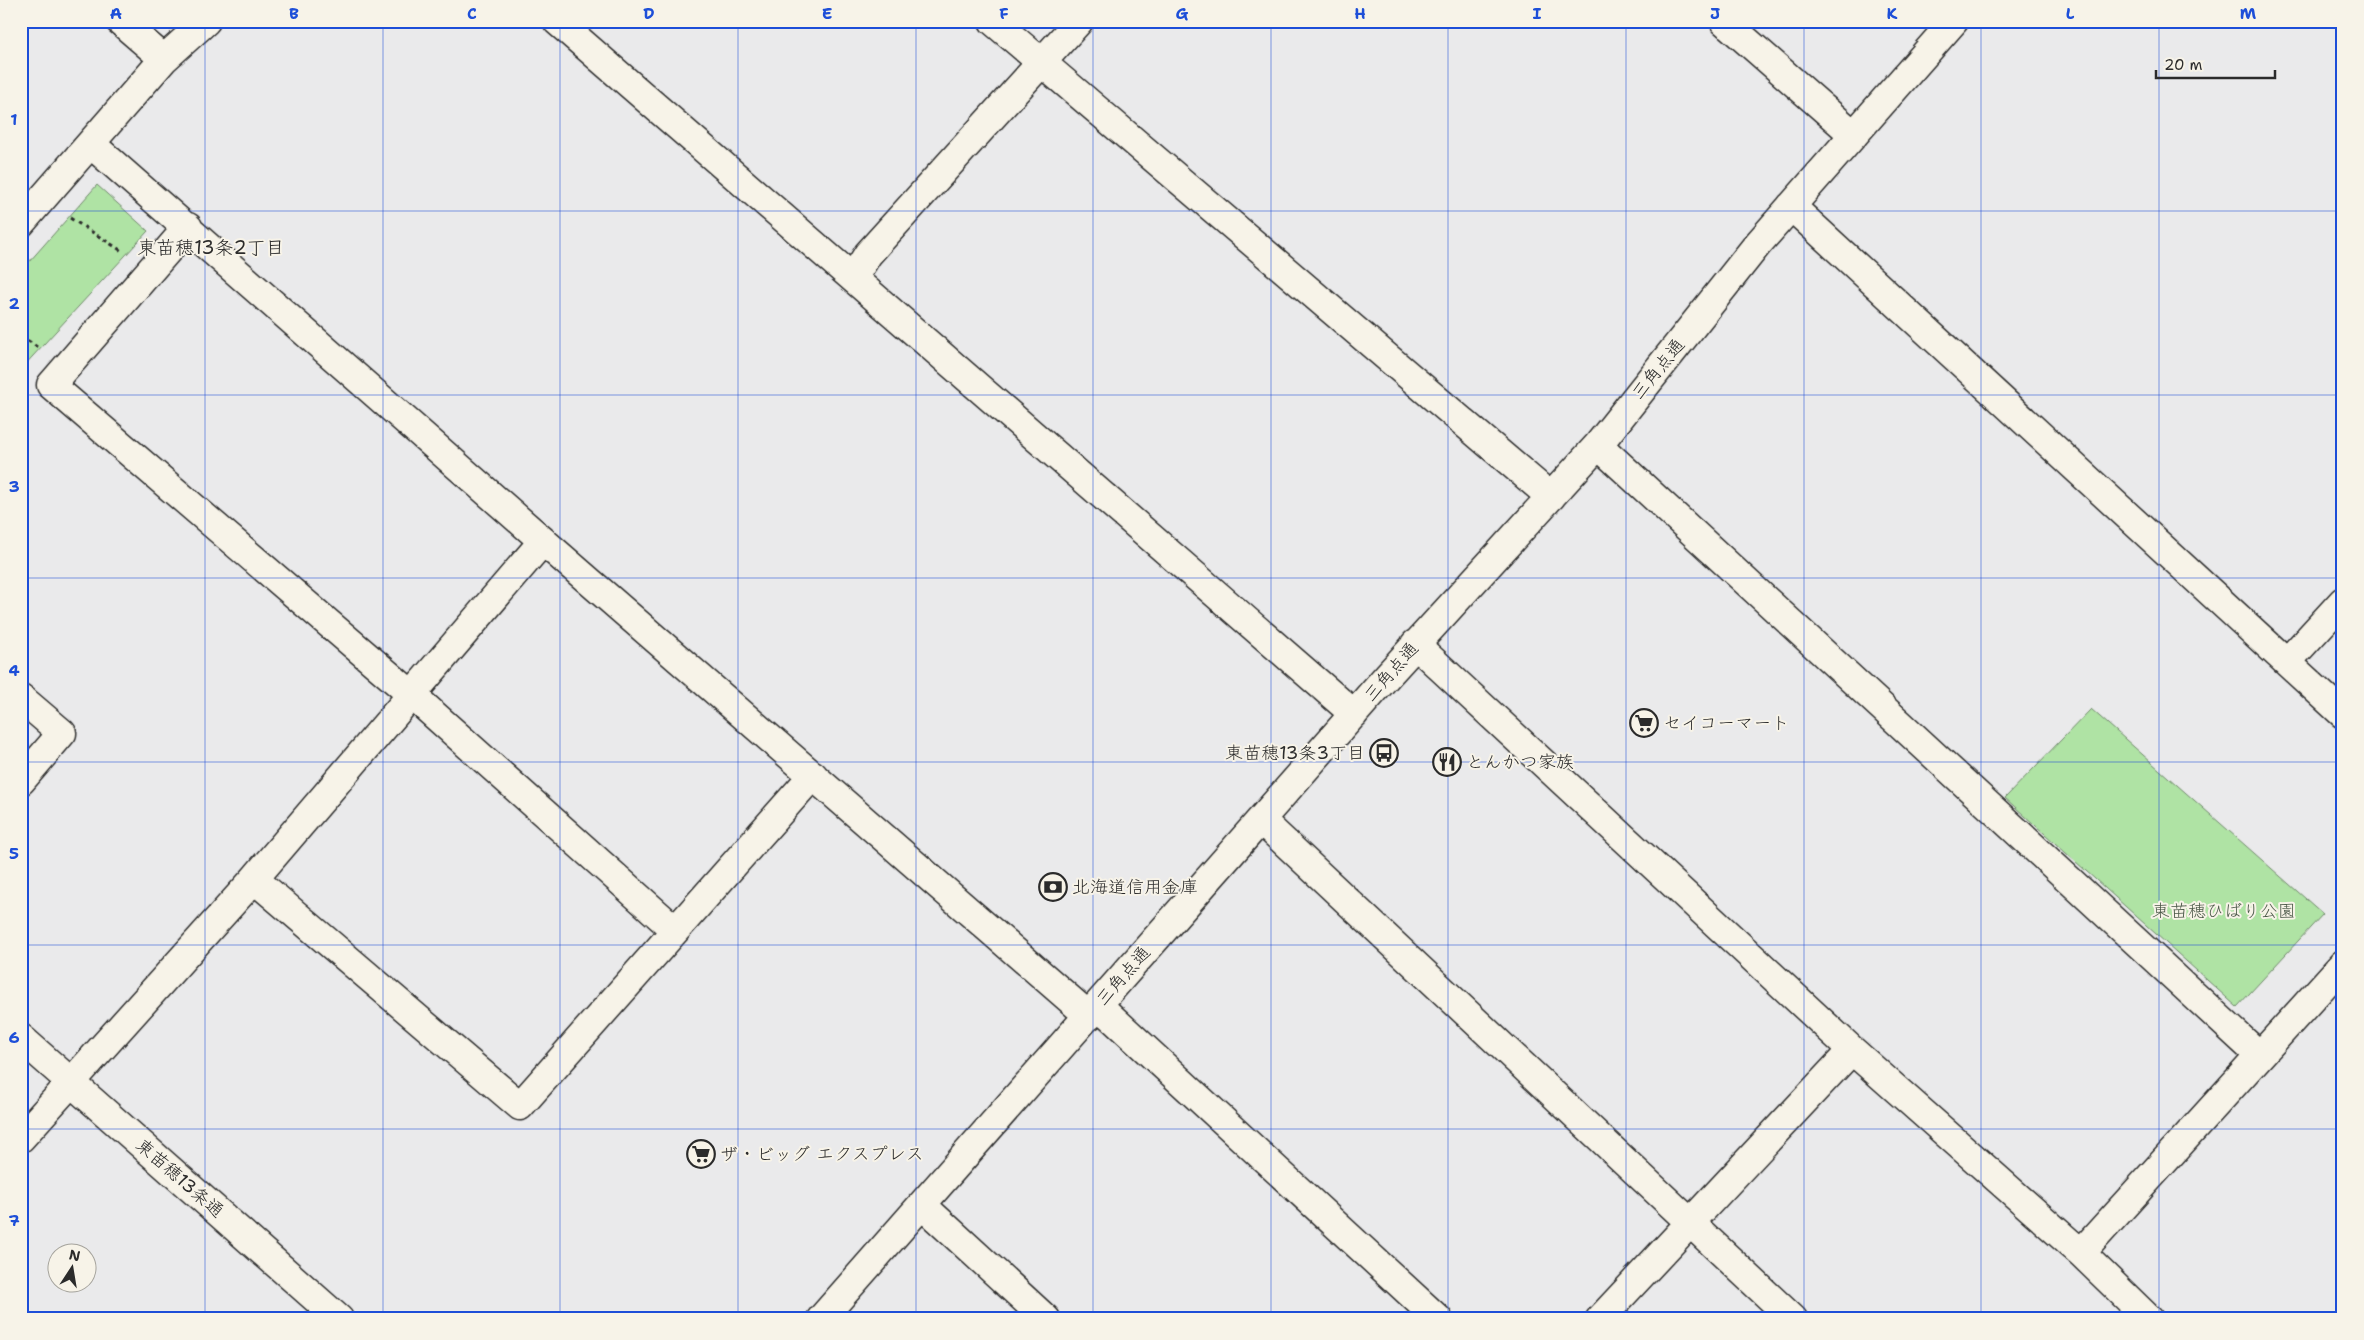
<svg xmlns="http://www.w3.org/2000/svg" width="2364" height="1340" viewBox="0 0 2364 1340" font-family="'Shantell Sans','Klee One',sans-serif">
	<style>
		.green { fill: #afe3a4; stroke: #6d8768 }
		.lines { fill: none; stroke-linecap: round; stroke-linejoin: round }
		.minor-casing { stroke: #2b2b2b; stroke-width: 31 }
		.path { stroke: #2b2b2b; stroke-width: 3; stroke-dasharray: 4 4; stroke-linecap: butt }
		.minor { stroke: #f7f3e8; stroke-width: 28 }
		.grid { fill: none; stroke: #1d4ed8; stroke-width: 1; stroke-opacity: 0.55 }
		.labels { text-anchor: middle; dominant-baseline: central; stroke-width: 4; stroke-linejoin: round; paint-order: stroke }
		.street-label { font-size: 18px; fill: #2b2b2b; stroke: #f7f3e8 }
		.poi-label { font-size: 18px; fill: #2b2b2b; stroke: #f7f3e8; text-anchor: start }
		.park-label { font-size: 18px; fill: #4c5949; stroke: #f7f3e8 }
		.neighbourhood-label { font-size: 19px; fill: #2b2b2b; stroke: #f7f3e8 }
		.neatline { fill: none; stroke: #1d4ed8; stroke-width: 2 }
		.grid-label { font-size: 16px; text-anchor: middle; font-weight: bold; fill: #1d4ed8 }
	</style>
	<rect width="100%" height="100%" fill="#eaeaeb"/>
	<filter id="ink" filterUnits="userSpaceOnUse"><feTurbulence type="fractalNoise" baseFrequency=".02" numOctaves="2"/><feDisplacementMap in="SourceGraphic" scale="10" xChannelSelector="R" yChannelSelector="G"/><feConvolveMatrix kernelMatrix="1 2 1 2 8 2 1 2 1" color-interpolation-filters="sRGB"/></filter>
	<g filter="url(#ink)">
		<path class="green" d="M97 185 148 231 21 369V271Z
			M2091 709 2323 914 2237 1007 2005 798Z"/>
		<g class="lines">
			<defs>
				<path id="minor" d="M120 21 164 59
					M557 21 1354 714
					M993 21 1551 497
					M1724 21 1854 135
					M91 144 543 541 1089 1016
					M1791 206 2343 714
					M21 223 164 59 206 21
					M188 227 51 385 412 695 675 930
					M853 278 868 254 1079 21
					M1598 445 2259 1055
					M1415 644 1852 1050 2081 1253 2149 1319
					M2287 662 2343 601
					M21 698 62 733 21 781
					M1261 820 1793 1319
					M254 879 520 1106 813 775
					M1098 1005 1438 1319
					M21 1038 339 1319
					M21 1138 254 879 543 541
					M922 1205 1046 1319
					M2081 1253 2343 964
					M821 1319 1388 675 1598 445 1757 245 1954 21
					M1600 1319 1852 1050"/>
			</defs>
			<use href="#minor" class="minor-casing"/>
			<path class="path" d="M70 218 122 251
				M21 336 37 347"/>
			<use href="#minor" class="minor"/>
		</g>
	</g>
	<path class="grid" d="M205 21V1319M383 21V1319M560 21V1319M738 21V1319M916 21V1319M1093 21V1319M1271 21V1319M1448 21V1319M1626 21V1319M1804 21V1319M1981 21V1319M2159 21V1319M21 211H2343M21 395H2343M21 578H2343M21 762H2343M21 945H2343M21 1129H2343"/>
	<defs>
		<symbol id="supermarket-ring" viewBox="-11 -11 22 22"><circle r="9.5" fill="#f7f3e8" stroke="#2b2b2b" stroke-width="1.5"/><path d="M-6-5.5h2.5l.6 2H6L4.5 2H-2.5L-4.4-4H-6ZM-1.5 3.2a1.3 1.3 0 1 0 .1 0ZM3 3.2a1.3 1.3 0 1 0 .1 0Z" fill="#2b2b2b"/></symbol>
		<symbol id="bus-ring" viewBox="-11 -11 22 22"><circle r="9.5" fill="#f7f3e8" stroke="#2b2b2b" stroke-width="1.5"/><path d="M-5-6H5V4H4V6H2V4H-2V6H-4V4H-5ZM-3.5-4V0h7V-4ZM-3.5 1.2v1.5H-2V1.2ZM2 1.2v1.5H3.5V1.2Z" fill="#2b2b2b"/></symbol>
		<symbol id="restaurant-ring" viewBox="-11 -11 22 22"><circle r="9.5" fill="#f7f3e8" stroke="#2b2b2b" stroke-width="1.5"/><path d="M-5-6h1v4h1v-4h1v4h1v-4h1v5L-1.5 .5V6h-2V.5L-5-1ZM5-6V6H3V1.5H1.5Q1.5-4 5-6Z" fill="#2b2b2b"/></symbol>
		<symbol id="bank-ring" viewBox="-11 -11 22 22"><circle r="9.5" fill="#f7f3e8" stroke="#2b2b2b" stroke-width="1.5"/><path d="M-6-4H6V4H-6ZM0-2.3a2.3 2.3 0 1 0 0 4.6a2.3 2.3 0 1 0 0-4.6Z" fill="#2b2b2b"/></symbol>
	</defs>
	<g fill-rule="evenodd">
		<use href="#supermarket-ring" x="1628" y="707" width="32" height="32"/>
		<use href="#bus-ring" x="1368" y="737" width="32" height="32"/>
		<use href="#restaurant-ring" x="1431" y="746" width="32" height="32"/>
		<use href="#bank-ring" x="1037" y="871" width="32" height="32"/>
		<use href="#supermarket-ring" x="685" y="1138" width="32" height="32"/>
	</g>
	<g class="labels">
		<g class="street-label">
			<text transform="translate(1658 369) rotate(-51)">三角点通</text>
			<text transform="translate(1391 672) rotate(-49)">三角点通</text>
			<text transform="translate(1123 976) rotate(-49)">三角点通</text>
			<text transform="translate(180 1178) rotate(41)">東苗穂13条通</text>
		</g>
		<g class="poi-label">
			<text x="1663" y="723">セイコーマート</text>
			<text x="1365" y="753" text-anchor="end">東苗穂13条3丁目</text>
			<text x="1466" y="762">とんかつ家族</text>
			<text x="1072" y="887">北海道信用金庫</text>
			<text x="720" y="1154">ザ・ビッグ エクスプレス</text>
		</g>
		<g class="park-label">
			<text x="2224" y="911">東苗穂ひばり公園</text>
		</g>
		<g class="neighbourhood-label">
			<text x="211" y="247">東苗穂13条2丁目</text>
		</g>
	</g>
	<rect width="2364" height="1340" fill="none" stroke="#f7f3e8" stroke-width="55"/>
	<g transform="translate(72 1268) rotate(12)"><circle r="24" fill="#f7f3e8" stroke="#a5a39c"/>
	<path d="M0-4L9 19L0 12L-9 19Z" fill="#2b2b2b"/>
	<text y="-8" font-size="14" font-weight="bold" text-anchor="middle" fill="#2b2b2b">N</text>
	</g>
	<path d="M2156 70v8h119v-8" fill="none" stroke="#2b2b2b" stroke-width="2.5"/>
	<text x="2164" y="70" font-size="15" fill="#2b2b2b" stroke="#f7f3e8" stroke-width="4" paint-order="stroke">20 m</text>
	<rect x="28" y="28" width="2308" height="1284" class="neatline"/>
	<g class="grid-label">
		<text x="116" y="19">A</text>
		<text x="294" y="19">B</text>
		<text x="472" y="19">C</text>
		<text x="649" y="19">D</text>
		<text x="827" y="19">E</text>
		<text x="1004" y="19">F</text>
		<text x="1182" y="19">G</text>
		<text x="1360" y="19">H</text>
		<text x="1537" y="19">I</text>
		<text x="1715" y="19">J</text>
		<text x="1892" y="19">K</text>
		<text x="2070" y="19">L</text>
		<text x="2248" y="19">M</text>
		<text x="14" y="125">1</text>
		<text x="14" y="309">2</text>
		<text x="14" y="492">3</text>
		<text x="14" y="676">4</text>
		<text x="14" y="859">5</text>
		<text x="14" y="1043">6</text>
		<text x="14" y="1226">7</text>
	</g>
</svg>
